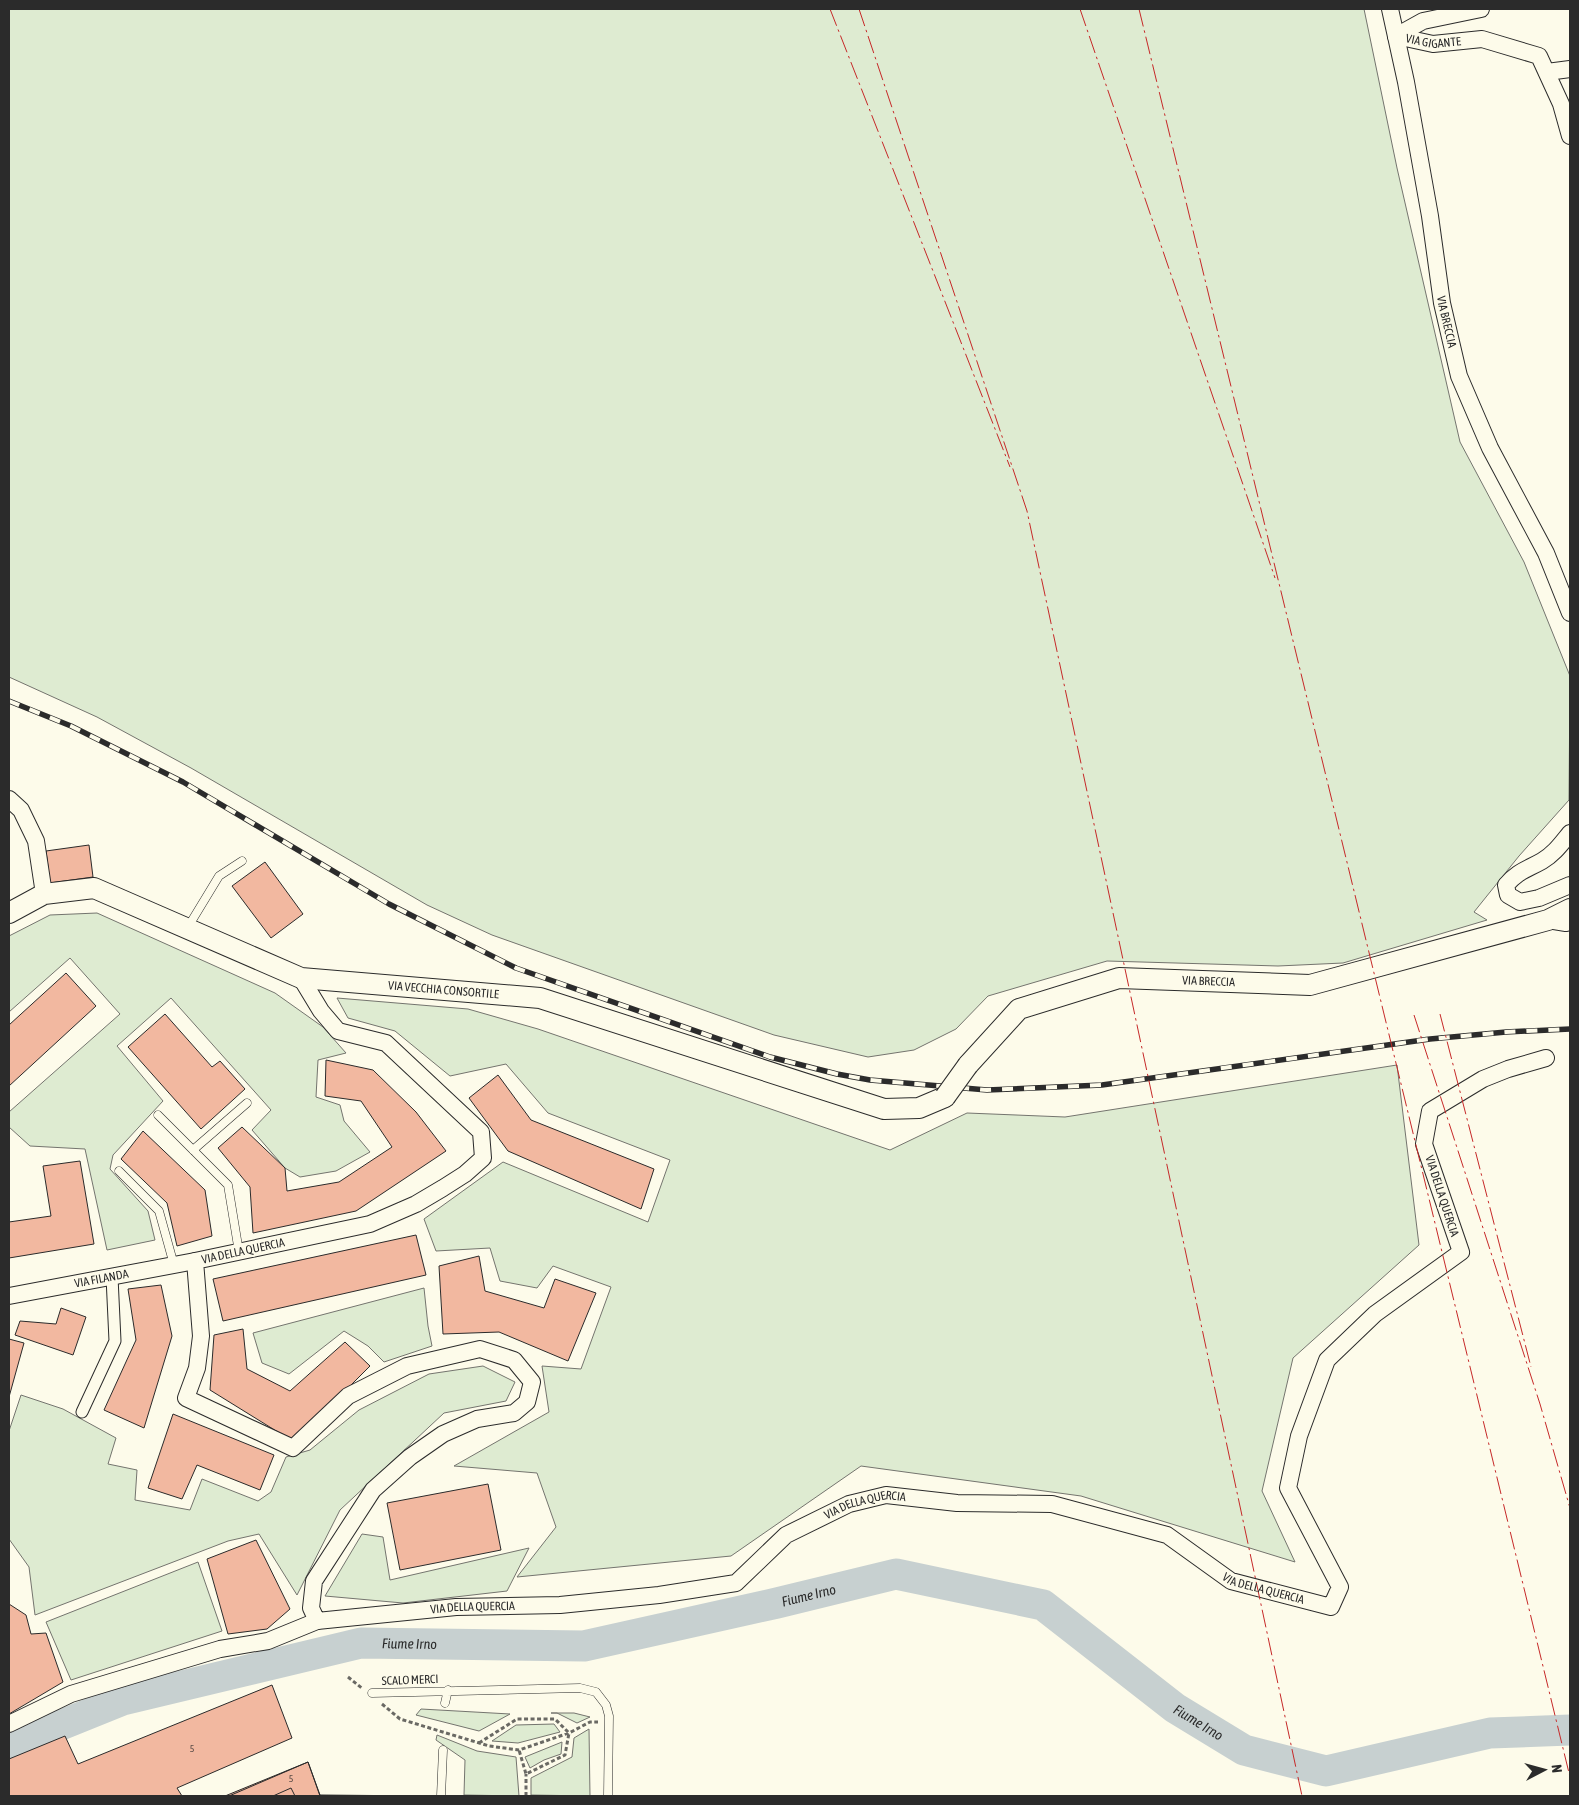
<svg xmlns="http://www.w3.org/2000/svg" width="1579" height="1805" viewBox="0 0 1579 1805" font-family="'Asap Condensed',sans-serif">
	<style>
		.green { fill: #deebd1; stroke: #74746e }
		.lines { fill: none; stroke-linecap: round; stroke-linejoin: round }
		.river { stroke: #c7d0d0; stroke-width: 31 }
		.building { fill: #f2b8a0; stroke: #2b2b2b }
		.service-casing { stroke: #2b2b2b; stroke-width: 9 }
		.pedestrian-casing { stroke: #2b2b2b; stroke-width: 13 }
		.minor-casing { stroke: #2b2b2b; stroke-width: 18 }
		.tertiary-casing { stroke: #2b2b2b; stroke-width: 22 }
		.path { stroke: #6a6964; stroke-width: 3; stroke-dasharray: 4 2.5; stroke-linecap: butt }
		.service { stroke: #fdfbea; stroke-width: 8 }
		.pedestrian { stroke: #fdfbea; stroke-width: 11 }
		.minor { stroke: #fdfbea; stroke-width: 16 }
		.tertiary { stroke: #fdfbea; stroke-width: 20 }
		.rail-casing { stroke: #2b2b2b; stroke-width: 5.5 }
		.rail { stroke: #fdfbea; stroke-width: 4; stroke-dasharray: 11; stroke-linecap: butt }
		.tertiary-bridge-casing { stroke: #2b2b2b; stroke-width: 22; stroke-linecap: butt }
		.tertiary-bridge { stroke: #fdfbea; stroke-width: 20 }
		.power { stroke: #c62828; stroke-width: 1; stroke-dasharray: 18 4 2.5 4; stroke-linecap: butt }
		.labels { text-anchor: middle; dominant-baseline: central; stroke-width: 4; stroke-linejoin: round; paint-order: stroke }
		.number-label { font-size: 10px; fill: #5d4e48 }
		.street-label { font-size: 12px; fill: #2b2b2b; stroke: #fdfbea }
		.water-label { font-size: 14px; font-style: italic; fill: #2b2b2b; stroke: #fdfbea }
	</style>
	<rect width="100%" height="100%" fill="#fdfbea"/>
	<path class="green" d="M9 9H1364L1397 168 1460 442 1524 562 1570 676 1569 800 1519 856 1474 912 1487 920 1343 963 1278 966 1107 961 988 996 956 1029 914 1050 868 1057 774 1035 492 935 427 905 191 768 97 717 9 677Z
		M97 913 275 993 323 1027 346 1053 318 1060 316 1097 340 1105 344 1121 370 1152 336 1171 300 1177 285 1168 252 1130 271 1110 171 998 117 1046 163 1101 113 1155 110 1169 148 1211 155 1240 107 1250 85 1149 30 1146 9 1127V1112L120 1014 70 958 9 1012V936L50 915Z
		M337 998 468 1009 538 1029 890 1150 967 1113 1065 1117 1397 1065 1419 1245 1293 1358 1262 1491 1295 1562 1081 1496 861 1466 731 1556 517 1577 556 1527 537 1473 454 1466 549 1412 542 1366 581 1369 611 1287 553 1266 537 1288 500 1281 490 1248 436 1251 424 1219 503 1162 648 1222 670 1160 548 1113 506 1064 450 1076 395 1031 348 1018Z
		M424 1288 428 1326 432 1346 384 1362 368 1346 344 1331 289 1374 262 1363 253 1333Z
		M483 1366 515 1382 506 1401 444 1413 340 1510 297 1595 259 1534 228 1541 35 1615 29 1567 9 1539V1431L21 1395 63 1409 116 1438 108 1464 137 1470 135 1500 190 1510 202 1479 258 1501 271 1492 286 1457 310 1450 359 1410 429 1374Z
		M362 1534 383 1537 390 1580 529 1548 507 1591 403 1603 325 1596Z
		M198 1562 222 1631 71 1680 46 1622Z
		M421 1709 510 1714 479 1731 416 1715Z
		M551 1713H574L590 1717 577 1723 557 1713Z
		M554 1724 560 1732 518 1743 492 1741 516 1725Z
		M589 1729 590 1796 531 1795V1778L572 1757 574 1738Z
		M437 1735 477 1751 516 1757 519 1796 464 1795 465 1760 436 1740Z
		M562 1742 561 1754 544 1760 530 1768 525 1757Z"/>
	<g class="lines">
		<path class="river" id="s1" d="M9 1746 123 1700 361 1643 584 1646 777 1603 896 1574 1043 1605 1175 1708 1244 1750 1326 1771 1490 1733 1570 1730"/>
	</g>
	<path class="building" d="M89 845 93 877 50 883 46 851Z
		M265 862 303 914 271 938 232 886Z
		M66 973 96 1006 9 1086V1025Z
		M165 1014 212 1067 220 1061 245 1089 201 1129 128 1047Z
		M326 1060 373 1070 416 1112 446 1151 356 1211 253 1233 250 1187 218 1148 242 1127 285 1168 287 1191 339 1182 392 1147 361 1101 325 1096Z
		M498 1075 531 1120 654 1169 641 1209 508 1151 469 1098Z
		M143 1131 205 1190 212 1236 177 1246 167 1203 121 1159Z
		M80 1161 94 1244 9 1258V1222L51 1216 43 1166Z
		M416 1235 426 1275 223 1321 213 1279Z
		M479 1256 485 1291 544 1308 555 1279 596 1293 568 1361 499 1332 443 1334 439 1266Z
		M161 1285 172 1336 144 1428 104 1410 136 1340 128 1289Z
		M61 1308 86 1317 73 1355 15 1335 20 1321 56 1324Z
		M243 1329 247 1369 290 1391 345 1342 370 1366 294 1442 210 1390 214 1335Z
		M9 1339 24 1343 9 1397Z
		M173 1414 274 1455 260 1490 197 1465 182 1499 148 1488Z
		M488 1484 501 1550 400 1570 387 1503Z
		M256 1540 290 1609 267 1629 228 1634 207 1559Z
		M9 1604 26 1615 31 1634 46 1633 63 1682 9 1714Z
		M272 1685 292 1738 177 1788 182 1796H9V1759L65 1736 78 1764Z
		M308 1762 320 1795 427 1796H225Z
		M308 1762 320 1796H295L291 1788 273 1796H229Z"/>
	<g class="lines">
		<defs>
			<path id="service" d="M188 927 219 876 242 861
				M158 1115 228 1185 239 1252
				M193 1150 247 1103
				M119 1171 159 1211 174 1265
				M372 1693 580 1688 596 1692 606 1705 609 1716 608 1796
				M445 1703 448 1690
				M441 1796 443 1750"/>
			<path id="pedestrian" d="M82 1412 115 1341 112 1277"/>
			<g id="minor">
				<path id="s2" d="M1390 9 1406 82 1430 216 1442 303 1459 376 1490 448 1546 553 1570 613"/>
				<path id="s3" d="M1396 36 1433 44 1482 39 1539 56 1561 104 1570 136"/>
				<path d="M1396 36 1423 21 1481 9"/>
				<path d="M1547 72 1570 69"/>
				<path d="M9 799 21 810 36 841 44 894"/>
				<path d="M1570 833C1561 844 1554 854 1542 861 1526 870 1518 871 1506 885L1508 895 1520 902 1539 898 1570 885"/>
				<path d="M1548 920 1566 923 1570 922"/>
				<path id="s4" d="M301 978 321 1011 338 1031 386 1043 481 1132 483 1158 465 1174 443 1188 416 1204 370 1224 195 1261 201 1336 197 1368 186 1398 293 1448 348 1396 407 1366 480 1349 514 1360 532 1382 527 1402 514 1413 477 1419 443 1434 410 1457 373 1490 314 1581 311 1608 317 1621 456 1607 560 1605 659 1595 736 1583 786 1535 849 1504 886 1495 957 1503 1052 1504 1167 1535 1231 1581 1331 1607 1340 1587 1288 1488 1299 1436 1327 1360 1375 1314 1461 1252 1424 1144 1430 1111 1483 1079 1508 1069 1546 1058"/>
				<path id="s5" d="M9 1296 195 1261"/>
				<path d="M9 1724 71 1694 220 1649 268 1641 317 1621"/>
			</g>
			<g id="tertiary">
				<path id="s6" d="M9 913 44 894 94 888 301 978 540 998 884 1109 919 1108 945 1097"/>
				<path id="s7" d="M968 1065 1019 1009 1119 978 1310 985 1548 920 1570 909"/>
			</g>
		</defs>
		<use href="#service" class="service-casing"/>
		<use href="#pedestrian" class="pedestrian-casing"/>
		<use href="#minor" class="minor-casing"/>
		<use href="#tertiary" class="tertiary-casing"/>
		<path class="path" d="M348 1677 363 1689
			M382 1704 400 1719 489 1746 519 1750 569 1733 590 1722H598
			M479 1743 517 1719H555L569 1733 565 1755 526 1774 519 1750
			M526 1796V1774"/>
		<use href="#service" class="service"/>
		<use href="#pedestrian" class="pedestrian"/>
		<use href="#minor" class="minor"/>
		<use href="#tertiary" class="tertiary"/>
		<defs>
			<path id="rail" d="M9 701 71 726 183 782 389 904 516 968 770 1057 837 1074 870 1080 987 1090 1102 1085 1430 1039 1506 1032 1570 1029"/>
		</defs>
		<use href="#rail" class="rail-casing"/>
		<use href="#rail" class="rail"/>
		<defs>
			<path id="tertiary-bridge" d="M945 1097 968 1065"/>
		</defs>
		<use href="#tertiary-bridge" class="tertiary-bridge-casing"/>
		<use href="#tertiary-bridge" class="tertiary-bridge"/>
		<path class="power" d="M830 9 1010 467
			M859 9 1027 511 1302 1796
			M1080 9 1275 578
			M1139 9 1570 1777
			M1440 1014 1531 1367
			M1414 1015 1540 1404 1570 1508"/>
	</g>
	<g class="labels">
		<g class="number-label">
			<text x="192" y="1748">5</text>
			<text x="291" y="1778">5</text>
		</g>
		<g class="street-label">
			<text stroke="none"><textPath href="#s3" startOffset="38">VIA GIGANTE</textPath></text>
			<text stroke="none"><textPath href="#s2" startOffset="318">VIA BRECCIA</textPath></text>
			<text stroke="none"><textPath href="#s7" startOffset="270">VIA BRECCIA</textPath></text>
			<text stroke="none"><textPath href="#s6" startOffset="459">VIA VECCHIA CONSORTILE</textPath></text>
			<text transform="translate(1442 1196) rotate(72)">VIA DELLA QUERCIA</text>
			<text transform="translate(243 1251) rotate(-12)">VIA DELLA QUERCIA</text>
			<text stroke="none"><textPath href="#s5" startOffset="94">VIA FILANDA</textPath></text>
			<text stroke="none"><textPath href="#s4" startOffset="2048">VIA DELLA QUERCIA</textPath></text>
			<text stroke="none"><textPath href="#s4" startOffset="2468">VIA DELLA QUERCIA</textPath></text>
			<text stroke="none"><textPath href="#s4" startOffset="1628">VIA DELLA QUERCIA</textPath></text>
			<text transform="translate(410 1680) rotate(-2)">SCALO MERCI</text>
		</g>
		<g class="water-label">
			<text stroke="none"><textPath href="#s1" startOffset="821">Fiume Irno</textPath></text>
			<text stroke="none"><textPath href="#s1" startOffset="416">Fiume Irno</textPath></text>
			<text stroke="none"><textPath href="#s1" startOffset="1256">Fiume Irno</textPath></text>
		</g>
	</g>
	<rect width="1579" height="1805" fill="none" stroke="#2b2b2b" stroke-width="20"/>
	<g transform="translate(1544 1770) rotate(84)" stroke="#fdfbea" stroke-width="4" paint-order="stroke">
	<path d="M0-4L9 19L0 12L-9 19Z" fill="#2b2b2b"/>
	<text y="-8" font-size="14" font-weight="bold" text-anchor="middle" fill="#2b2b2b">N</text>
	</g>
</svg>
